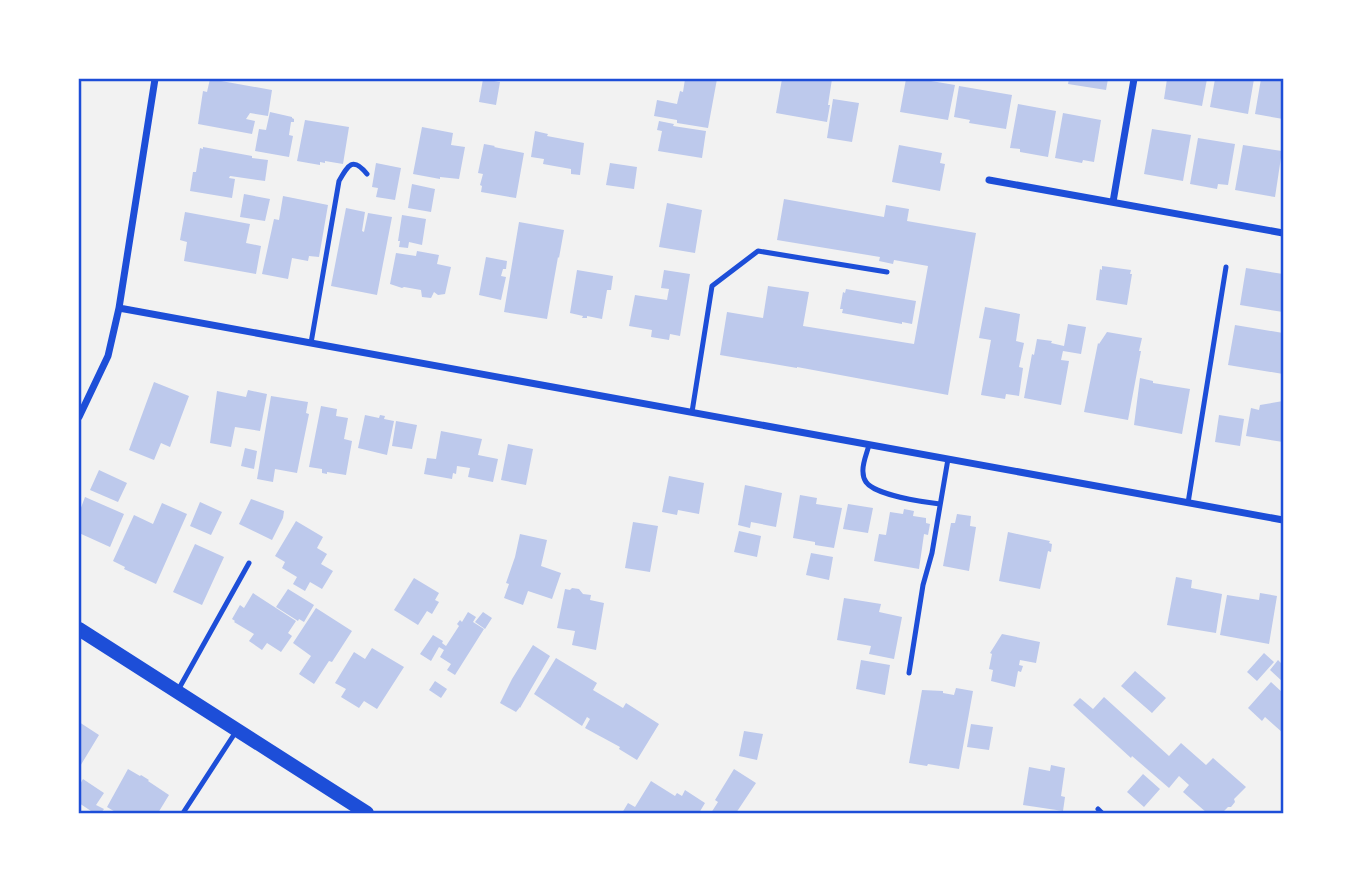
<svg xmlns="http://www.w3.org/2000/svg" width="1362" height="892" viewBox="0 0 1362 892" font-family="'IBM Plex Sans',sans-serif">
	<style>
		.building { fill: #bdc9ec }
		.lines { fill: none; stroke-linecap: round; stroke-linejoin: round }
		.service { stroke: #1d4ed8; stroke-width: 5 }
		.minor { stroke: #1d4ed8; stroke-width: 7 }
		.secondary { stroke: #1d4ed8; stroke-width: 14 }
		.neatline { fill: none; stroke: #1d4ed8; stroke-width: 2.5 }
	</style>
	<rect width="100%" height="100%" fill="#f2f2f2"/>
	<path class="building" d="M210 79 272 90 268 116 250 113 246 119 255 121 252 134 198 124 203 91 207 92Z
		M483 79 500 82 496 105 479 102Z
		M685 79H717L708 128 677 123V120L654 116 657 100 677 104 680 91 683 92Z
		M782 79H832L828 105H830L827 122 776 113Z
		M906 79H919L955 85 948 120 900 112Z
		M1069 79H1108L1106 90 1068 84Z
		M1167 79H1207L1202 106 1164 99Z
		M1215 79H1254L1248 114 1210 107Z
		M1261 79H1283V119L1255 114Z
		M959 86 1012 95 1006 129 969 123 970 120 954 117Z
		M833 99 859 103 852 142 827 138Z
		M1018 104 1056 111 1048 157 1020 152V149L1010 148Z
		M270 112 292 117V118L294 119V122H291L289 135 293 136 289 157 255 151 259 129 266 130Z
		M1063 113 1101 120 1094 162 1083 160 1082 163 1055 158Z
		M305 120 349 127 343 164 325 161V163L320 162V165L297 161Z
		M659 121 674 124 673 126 706 131 702 158 658 151 662 131 657 130Z
		M422 127 453 133 451 145 465 147 459 179 440 177V179L413 174Z
		M1152 129 1191 135 1183 181 1144 174Z
		M535 131 548 134 547 136 584 143 580 175 571 174V169L543 164 544 159 531 157Z
		M1198 138 1235 144 1228 185 1218 184 1217 189 1190 184Z
		M484 144 495 146 494 147 524 153 516 198 481 192 482 186 480 185 483 174 478 173Z
		M899 145 942 153 940 163 945 164 940 191 892 182Z
		M1243 145 1282 151 1275 197 1235 190Z
		M203 147 252 156V158L268 160 265 181 230 176 229 178 235 179 232 198 190 191 193 172H196L200 148 203 149Z
		M376 163 401 168 395 200 376 197 378 188 372 187Z
		M610 163 637 167 634 189 606 185Z
		M412 184 435 189 431 212 408 208Z
		M244 194 270 199 265 221 240 217Z
		M283 196 328 205 319 257 309 256 308 261 292 258 288 279 262 274 274 219 279 220Z
		M784 199 884 217 886 205 909 209 907 221 976 233 948 395 797 367V368L720 355 727 312 763 318 768 286 809 292 803 326 914 344 928 266 894 260 893 264 879 261 880 257 777 240Z
		M667 203 702 210 695 253 659 247Z
		M346 208 365 212 362 231 364 232 368 213 392 217 377 295 331 286Z
		M185 212 250 224 246 243 261 246 256 274 184 261 187 242 180 240Z
		M402 215 426 219 422 245 409 242 408 248 399 247 400 241H398Z
		M519 222 564 230 559 258 558 257 547 319 504 312Z
		M417 251 439 255 437 264 451 267 445 294 438 295 434 292 431 298 422 297 421 290 404 287 402 288 390 284 396 253 416 256Z
		M486 257 507 261 506 269H503L501 276 506 277 501 300 479 295Z
		M1102 266 1131 270 1130 274H1132L1127 305 1096 300 1100 269 1102 270Z
		M1246 268 1283 274V312L1240 305Z
		M577 270 613 276 611 290H607L602 319 587 316V318H582L583 316 570 313Z
		M664 270 690 274 680 336 670 334 669 340 651 337 652 330 629 326 635 295 667 300 669 289 661 288Z
		M846 289 916 301 912 324 902 322V324L842 313 843 309H840L843 292 845 293Z
		M985 307 1020 314 1016 341 1024 343 1019 367 1023 368 1019 396 1006 394 1005 399 981 395 991 340 979 338Z
		M1068 324 1086 327 1081 354 1063 351 1061 360 1069 361 1061 405 1024 398 1032 354 1034 355 1037 339 1052 341 1051 343 1064 346Z
		M1235 325 1283 333V374L1228 365Z
		M1107 332 1142 338 1139 351H1141L1128 420 1084 412 1098 343 1099 344Z
		M1140 378 1153 381V383L1190 389 1182 434 1134 425Z
		M154 382 189 396 170 447 161 443 154 460 129 450Z
		M248 390 267 394 260 431 235 427 231 447 210 443 217 391 246 397Z
		M271 396 308 402 306 413 309 414 297 473 275 469 273 482 257 479Z
		M1283 401V442L1246 436 1251 408 1259 410 1260 405Z
		M321 406 337 409 336 416 348 418 344 439 352 441 346 475 327 472V474L322 473V469L309 467Z
		M365 415 379 418 380 415 385 416 384 419 394 421 387 455 358 448Z
		M1219 415 1244 419 1240 446 1215 442Z
		M396 421 417 425 412 449 392 446Z
		M441 431 482 439 478 455 498 459 493 482 468 477 470 468 457 466 456 474 453 473 452 479 424 474 427 458 436 459Z
		M508 444 533 449 526 485 501 480Z
		M245 448 257 451 254 469 241 466Z
		M99 470 127 483 118 502 90 490Z
		M669 476 704 483 699 514 678 510 677 515 662 512Z
		M745 485 782 493 776 527 751 522 750 528 738 525Z
		M800 495 817 498 816 504 842 508 834 548 815 545V542L793 538Z
		M85 497 124 514 110 547 79 533V513Z
		M251 499 284 511 283 518 272 540 239 524Z
		M200 502 222 512 211 535 190 526Z
		M162 503 187 514 156 584 124 569 125 567 113 561 134 515 153 524Z
		M848 504 873 508 868 533 843 529Z
		M904 509 914 511 913 516 926 518V523L930 524 928 535 924 534 919 569 874 561 879 534 886 535 890 512 903 514Z
		M957 514 971 516 970 526 976 527 969 571 943 566 951 523H955Z
		M296 521 323 537 317 548 327 554 321 564 333 571 322 589 310 582 305 591 293 584 297 577 282 568 285 562 275 556Z
		M633 522 658 526 650 572 625 568Z
		M739 531 761 536 757 557 734 552Z
		M1008 532 1050 541 1049 543 1052 544 1051 552 1048 551 1040 589 999 581Z
		M520 534 547 540 541 566 561 573 552 599 528 591 523 605 504 598 509 584 506 583 515 557Z
		M195 544 224 557 202 605 173 592Z
		M811 553 833 557 829 580 806 575Z
		M1176 577 1192 580 1191 588 1222 594 1216 633 1167 625Z
		M414 578 439 593 435 600 439 602 432 614 427 611 418 625 394 610Z
		M572 588 579 589 583 594 591 595 590 600 604 603 596 650 572 645 575 631 557 628 565 589 570 590Z
		M288 589 314 605 304 622 299 619 298 621 276 607Z
		M253 593 296 621 288 633 292 636 281 652 267 643 262 650 249 641 254 634 234 622 235 621 232 619 240 605 244 608Z
		M1260 593 1277 596 1269 644 1220 635 1227 595 1259 600Z
		M844 598 881 604 879 612 902 617 894 659 869 654 871 646 837 640Z
		M316 608 352 631 332 662 329 661 314 684 299 674 311 656 293 643Z
		M468 612 476 617 473 622 484 629 455 675 447 670 451 664 440 657 444 650 439 647 431 661 420 654 433 635 443 641 442 643 446 646 459 626 457 624 460 620 462 622Z
		M483 612 492 618 485 629 475 622Z
		M1002 634 1040 642 1036 663 1020 660 1019 665 1023 666 1021 672 1018 671 1015 687 991 681 993 670 989 669 992 654 990 653Z
		M533 645 550 656 520 708V707L516 712 500 703 512 679Z
		M372 648 404 667 377 709 364 701 359 708 341 697 346 689 335 683 354 652 365 659Z
		M1264 653 1274 662 1257 681 1247 672Z
		M556 658 597 683 593 690 623 708 626 703 659 724 637 760 619 749 620 747 585 728 590 719 587 717 582 726 534 694Z
		M861 660 890 665 885 695 856 689Z
		M1278 660 1283 665V682L1270 670Z
		M1135 671 1166 698 1152 713 1121 686Z
		M435 681 447 689 441 698 429 690Z
		M1271 682 1283 693V733L1265 717 1262 721 1248 708Z
		M956 688 973 691 959 769 928 764 927 766 909 763 922 690 943 691V693L954 695Z
		M1104 697 1169 756 1181 743 1206 765 1213 758 1246 787 1234 799 1235 802 1231 807H1228L1222 813H1207L1183 792 1189 785 1179 776 1169 788 1132 756 1131 758 1073 705 1080 698 1093 709Z
		M79 722 99 735 79 768Z
		M971 724 993 727 989 750 967 747Z
		M744 731 763 734 757 760 739 756Z
		M1051 765 1065 768 1061 796 1065 797 1063 811 1023 805 1029 767 1050 771Z
		M128 769 140 776 141 775 149 780 148 781 169 795 158 813H117L107 807Z
		M734 769 756 783 736 813H711L718 802 715 800Z
		M1143 774 1160 789 1144 807 1127 792Z
		M83 779 104 793 96 805 104 809 101 813H94L79 803V786Z
		M651 781 675 796 677 793 682 796 685 790 705 803 699 813H622L628 803 635 807Z"/>
	<g class="lines">
		<path class="service" d="M311 343 339 181C348 165 353 156 367 174
			M692 412 712 286 758 251 887 272
			M869 445C867 453 862 464 863 472 863 475 864 479 866 482 875 495 924 502 940 504
			M1188 503 1226 267
			M909 673 923 585 932 553 948 459
			M177 692 249 563
			M1098 809 1102 813
			M183 813 237 730"/>
		<path class="minor" d="M989 180 1283 233
			M1113 202 1134 79
			M119 308 1283 520
			M79 417 108 356 119 308 155 79"/>
		<path class="secondary" d="M79 629 367 813"/>
	</g>
	<rect width="1362" height="892" fill="none" stroke="#ffffff" stroke-width="161"/>
	<rect x="80" y="80" width="1202" height="732" class="neatline"/>
</svg>
